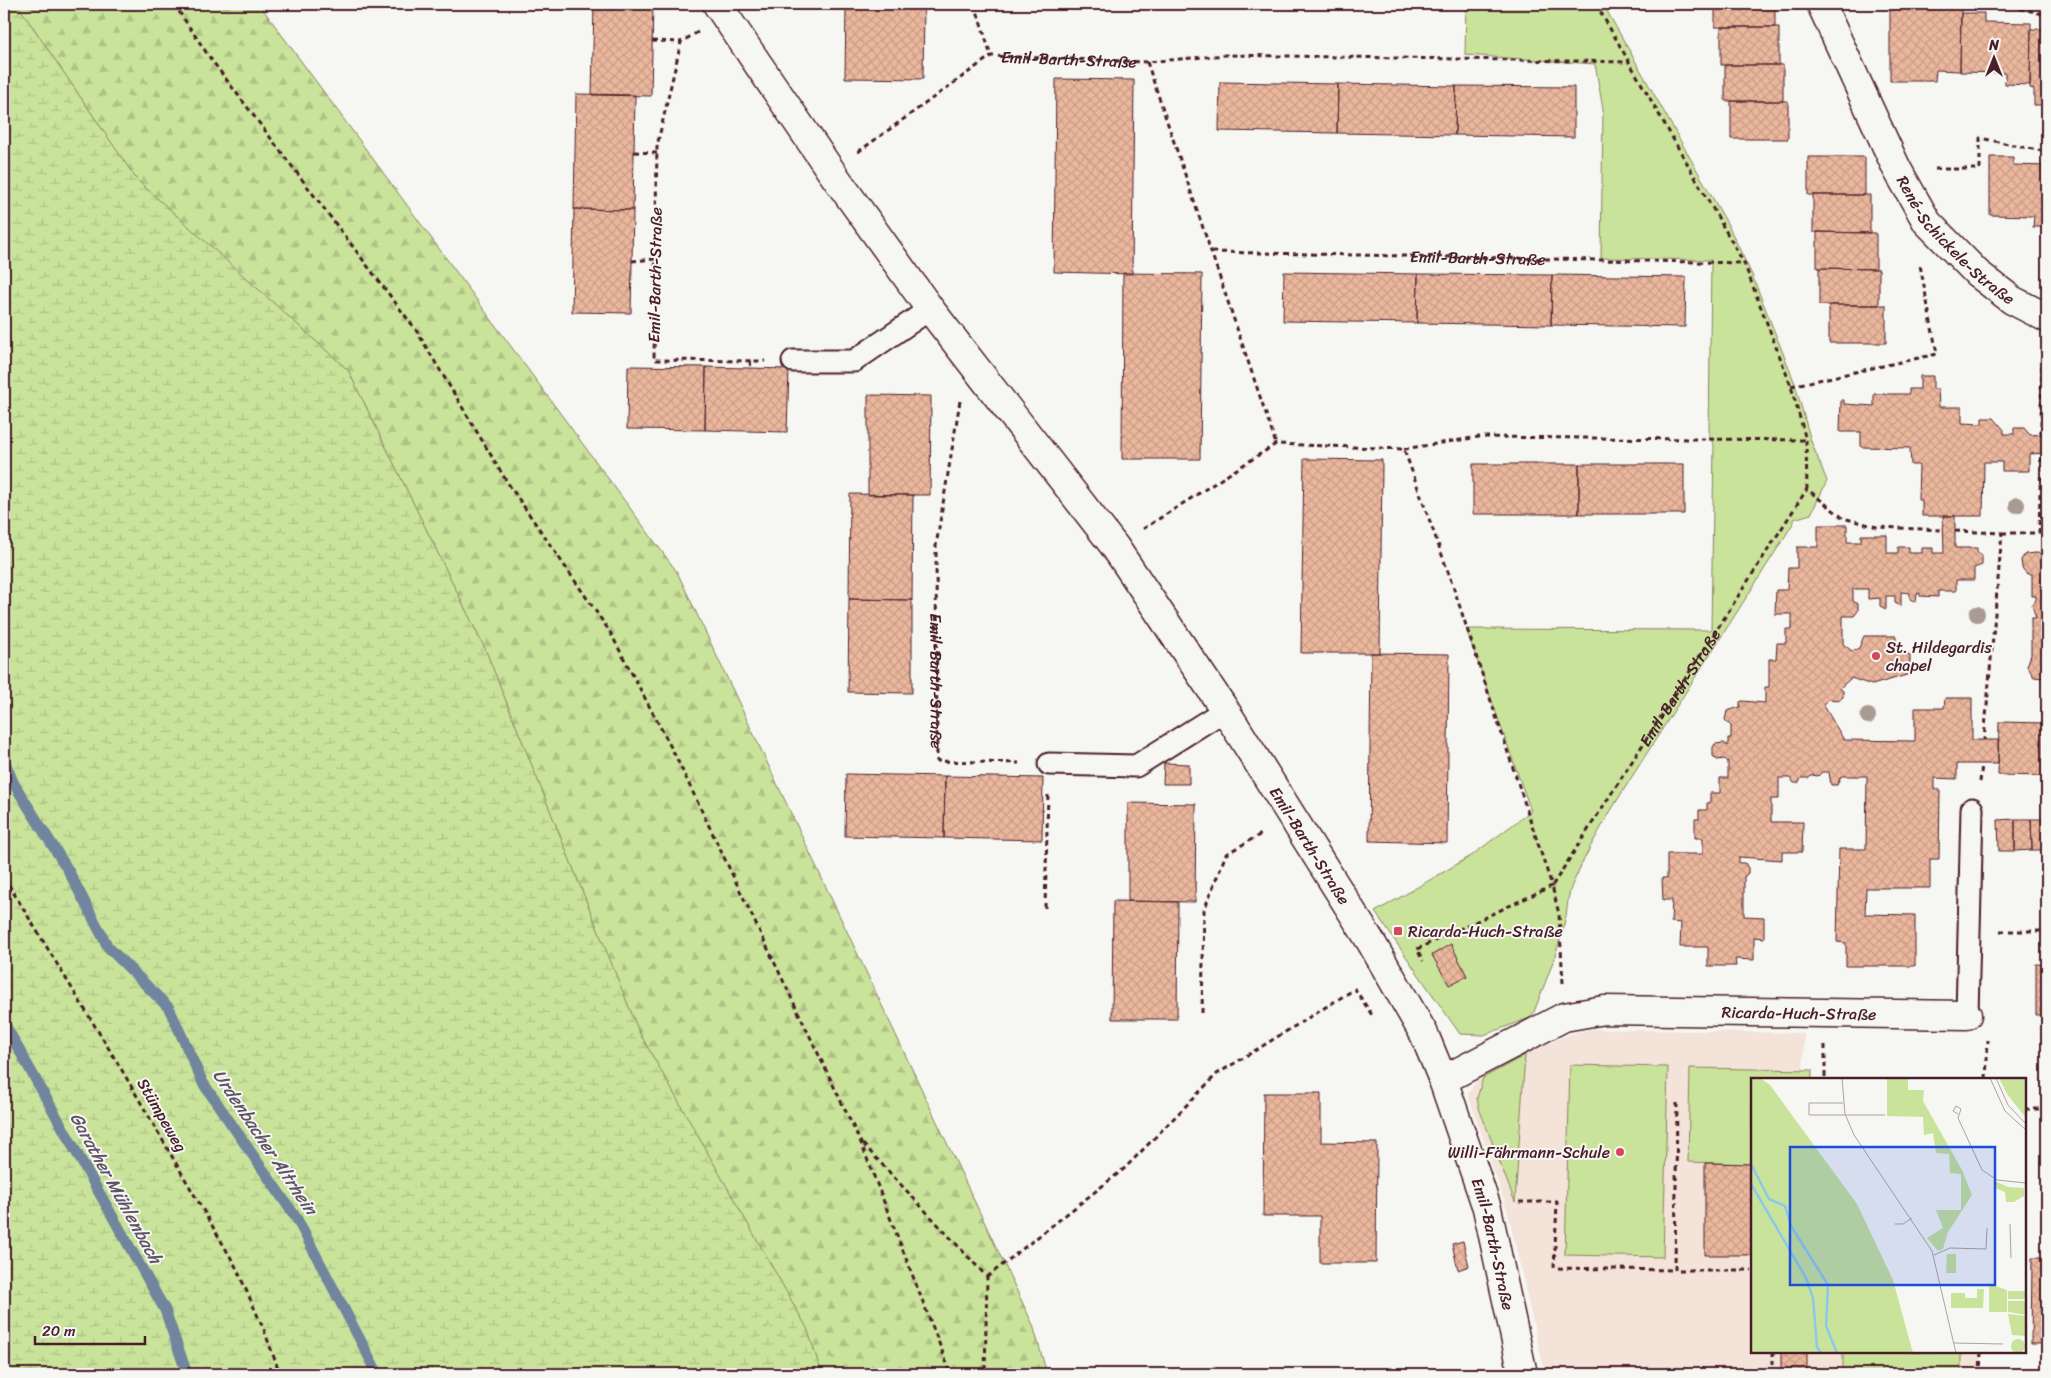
<svg xmlns="http://www.w3.org/2000/svg" width="2051" height="1378" viewBox="0 0 2051 1378" font-family="Sriracha,sans-serif">
	<style>
		.built { fill: #f3e3d8 }
		.green { fill: #c9e39a; stroke: #8a8162 }
		.forest { fill: url(#forest-firs); stroke: #8a8162 }
		.wetland { fill: url(#wetland-marsh); stroke: #8a8162 }
		.lines { fill: none; stroke-linecap: round; stroke-linejoin: round }
		.stream { stroke: #71859e; stroke-width: 11 }
		.building { fill: url(#building-cross-hatch); stroke: #4a1f2b }
		.service-casing { stroke: #4a1f2b; stroke-width: 25 }
		.minor-casing { stroke: #4a1f2b; stroke-width: 31 }
		.path { stroke: #4a1f2b; stroke-width: 3; stroke-dasharray: 5 4; stroke-linecap: butt }
		.service { stroke: #f6f6f2; stroke-width: 21 }
		.minor { stroke: #f6f6f2; stroke-width: 28 }
		.tree { fill: #a99b94 }
		.poi-dot { fill: #d1495b; stroke: #f6f6f2; stroke-width: 2 }
		.labels { text-anchor: middle; dominant-baseline: central; stroke-width: 4; stroke-linejoin: round; paint-order: stroke }
		.street-label { font-size: 16px; fill: #4a1f2b; stroke: #f6f6f2 }
		.poi-label { font-size: 16px; fill: #4a1f2b; stroke: #f6f6f2; text-anchor: start }
		.water-label { font-size: 18px; font-style: italic; fill: #5e5265; stroke: #f6f6f2 }
		.inset-river { fill: none; stroke: #8bc9eb; stroke-width: 2.5 }
		.inset-road { fill: none; stroke: #b1a0a2; stroke-width: 1 }
		.view { fill: #1d4ed8; fill-opacity: 0.15; stroke: #1d4ed8; stroke-width: 2.5 }
		.inset-edge { fill: none; stroke: #4a1f2b; stroke-width: 2.5 }
	</style>
	<defs>
		<pattern id="forest-firs" width="22" height="20" patternUnits="userSpaceOnUse" patternTransform="scale(1.25)"><rect width="22" height="20" fill="#c9e39a"/><path d="M5 1l3.5 6h-7zM16 11l3.5 6h-7z" fill="#aec285"/></pattern>
		<pattern id="wetland-marsh" width="20" height="14" patternUnits="userSpaceOnUse" patternTransform="scale(1.25)"><rect width="20" height="14" fill="#c9e39a"/><path d="M1 5h8M5 5V1M11 12h8M15 12V8" fill="none" stroke="#aec285"/></pattern>
		<pattern id="building-cross-hatch" width="8" height="8" patternUnits="userSpaceOnUse" patternTransform="scale(1.25)"><rect width="8" height="8" fill="#ebb79d"/><path d="M0 0l8 8M0 8l8-8" fill="none" stroke="#cb9d87"/></pattern>
	</defs>
	<rect width="100%" height="100%" fill="#f6f6f2"/>
	<filter id="ink" filterUnits="userSpaceOnUse"><feTurbulence type="fractalNoise" baseFrequency=".02" numOctaves="2"/><feDisplacementMap in="SourceGraphic" scale="10" xChannelSelector="R" yChannelSelector="G"/><feConvolveMatrix kernelMatrix="1 2 1 2 8 2 1 2 1" color-interpolation-filters="sRGB"/></filter>
	<g filter="url(#ink)">
		<path class="built" d="M1590 1029 1804 1033 1803 1079H1752V1352H1981V1374H1545L1507 1209 1468 1094 1480 1074 1570 1034Z"/>
		<path class="green" d="M1466 4H1603L1728 225 1752 275 1794 381 1811 441 1827 481 1811 514 1794 519V522C1748 596 1700 669 1654 742 1625 788 1594 834 1573 883 1567 896 1568 908 1565 920 1558 953 1544 985 1532 1017L1484 1035 1460 1034 1375 912 1471 856 1531 811 1466 629 1711 630 1714 445 1709 436 1711 260 1601 258 1603 109 1595 64 1465 55Z
			M1525 1055 1515 1202 1479 1108 1477 1098 1483 1078Z
			M1570 1065 1668 1067 1663 1257 1565 1255Z
			M1690 1068 1812 1070V1079H1752V1164L1688 1162Z
			M1843 1352H1961V1374H1843Z"/>
		<path class="forest" d="M4 4H259L677 572 1033 1325 1047 1374H4Z"/>
		<path class="wetland" d="M4 4H17L137 180 348 370 486 651 639 1032 807 1328 822 1374H4Z"/>
		<g class="lines">
			<path class="stream" d="M4 760 14 784 68 870 108 947 169 1008 203 1083 297 1219 378 1374
				M4 1023 165 1310 187 1374"/>
		</g>
		<path class="building" d="M594 4H653L651 96 592 95Z
			M846 4H924L923 79 845 78Z
			M1715 4H1775V27H1715Z
			M1890 4H1916V7L1961 8 1960 71 1936 70 1935 81H1890Z
			M1961 13H1984V22L2031 23 2030 85 2005 84V73L1960 72Z
			M1721 27H1779V65H1721Z
			M2031 29H2047V105H2034V89L2030 88Z
			M1725 65H1783V101H1725Z
			M1056 79 1134 80 1132 274 1054 272Z
			M1220 82 1338 84 1337 133 1219 131Z
			M1338 84 1456 86 1455 135 1337 133Z
			M1456 86 1574 87V137L1455 135Z
			M576 94 635 95 633 210 574 209Z
			M1731 101H1788V139H1731Z
			M1808 157H1865V195H1808Z
			M1990 157H2013V165L2047 166V227H2033L2034 216 1990 215Z
			M1813 195H1870V233L1813 232Z
			M574 209 633 210 631 313 572 312Z
			M1817 232 1876 233V269L1817 268Z
			M1819 268 1879 269V305H1819Z
			M1284 272 1418 274 1417 323 1283 321Z
			M1123 273 1202 274 1200 459H1122Z
			M1418 274 1552 275 1551 325 1417 323Z
			M1552 275 1686 277 1685 327 1551 325Z
			M1829 305H1886V343H1829Z
			M628 366 706 367 705 430 627 429Z
			M706 367 789 369 787 432 705 430Z
			M1920 376H1933V389H1938L1939 407H1962V423L1982 424V418H1994L2004 430V434H2014V428H2024L2030 435 2047 434V453L2029 454V471H2002V462H1984L1983 516H1922V500H1918L1919 465H1911L1910 448 1861 447V432H1840L1841 400H1844V404L1874 406V394H1909V389H1920Z
			M868 395 931 396 930 495H868Z
			M1304 459 1382 460 1380 653H1301Z
			M1473 464H1579V514H1473Z
			M1579 464H1684V514H1579Z
			M850 494 913 495 912 600 849 599Z
			M1943 516H1955V548H1977V552L1982 556V565L1974 568V580H1956V591H1938V597L1920 596V593L1917 594 1916 602 1910 599V593L1901 592V606L1895 603V596H1886V609L1880 606V598L1868 599V589H1853V601L1858 604V611L1854 616H1843V644L1852 651 1859 648 1864 636H1896V644H1900V651L1910 655V674L1872 685 1851 678 1840 688 1843 691V697L1839 700 1829 699 1823 704 1844 740 1915 741V708H1944L1945 698H1972V740H1998V764H1957V779L1934 778V789H1940L1939 859H1930V888H1866L1865 914 1915 915V966H1846V943L1837 942 1839 849H1866L1867 776H1841L1837 785H1831L1829 772H1822L1818 776 1812 775 1809 778H1801L1799 783H1794L1790 778H1779V799H1771V822H1803L1802 852H1782V860L1739 857V863H1745L1748 868V873L1744 877V916L1764 917V938L1754 937V960L1735 959 1736 966H1708V947H1680L1681 923 1671 922 1672 900H1663L1662 878H1667V854H1703V838H1695V819H1699V810H1707V803H1710V793H1720V778H1728V762L1725 759 1717 760 1713 756V747L1715 744 1724 743 1728 746V738H1731V726L1725 720 1727 711 1740 707V702L1742 701 1765 703V687H1769V659H1776L1777 643H1786V629H1792V614H1775L1776 590H1787L1788 568H1797V547H1818V525H1847V542H1861V535H1887V553H1898V547H1909V553H1922V548H1933V553H1944Z
			M2036 553 2047 554V677L2043 678 2034 677 2027 666 2031 655V618H2036L2032 605 2036 600V596H2032V574H2027L2022 568 2021 560 2025 554Z
			M849 599 912 600V693L848 692Z
			M1371 653 1449 654 1447 843 1369 841Z
			M1999 722 2044 723V776L1998 775Z
			M2044 723H2047V776H2044Z
			M1164 763 1189 764V784H1163Z
			M846 774 945 776 944 838 845 836Z
			M945 776 1043 778 1042 840 944 838Z
			M1128 803 1196 804 1195 902 1128 901Z
			M2015 819V851H1999L1998 820Z
			M2015 819H2031L2032 850 2015 851Z
			M2031 819H2047V850H2032Z
			M1113 901 1178 902 1177 1019H1112Z
			M1451 944 1467 976 1449 985 1432 955Z
			M2036 964 2047 965V1015H2036Z
			M1264 1093H1321V1142L1377 1143 1376 1263H1320V1216H1263Z
			M1705 1163 1752 1164V1255H1705Z
			M1463 1241 1469 1266 1458 1270 1452 1244Z
			M2032 1258H2047V1344H2031Z
			M1781 1352H1807V1374H1781Z"/>
		<g class="lines">
			<defs>
				<path id="service" d="M793 361H854L930 309
					M1049 764 1136 766 1225 710
					M1967 1015 1972 809"/>
				<g id="minor">
					<path id="s5" d="M717 4 831 171 930 309 1115 547 1225 710 1371 942 1424 1034 1443 1080 1487 1208 1523 1374"/>
					<path id="s6" d="M1821 4 1897 169 1927 222 1977 273 2012 300 2047 318"/>
					<path id="s7" d="M1443 1080 1564 1017 1604 1010 1967 1015"/>
				</g>
			</defs>
			<use href="#service" class="service-casing"/>
			<use href="#minor" class="minor-casing"/>
			<g class="path">
				<path d="M174 4 210 58 416 330 507 482 610 632 674 753 861 1143 951 1374"/>
				<path d="M975 4 991 56"/>
				<path d="M1596 4 1744 263 1791 386 1806 440 1807 489 1843 518 1877 527 1943 530"/>
				<path d="M2002 4 2047 15"/>
				<path d="M1857 5 1881 4"/>
				<path d="M698 32 681 42 657 146 654 360 765 361"/>
				<path d="M652 41 681 42"/>
				<path d="M1147 62 1276 444"/>
				<path d="M634 152 657 153"/>
				<path id="s1" d="M858 152 991 56 1147 62 1226 55 1629 62"/>
				<path d="M1935 169H1980V138L2047 152"/>
				<path id="s2" d="M1212 252 1744 263"/>
				<path d="M632 261 656 259"/>
				<path d="M750 361 751 369"/>
				<path d="M1791 386 1937 354 1920 265"/>
				<path id="s3" d="M960 401 936 546 937 761 1019 763"/>
				<path d="M2041 434 2042 350"/>
				<path d="M1404 449 1479 437 1806 440"/>
				<path d="M1143 529 1276 444 1404 449 1452 583 1552 886 1417 949 1423 961"/>
				<path d="M1955 531 2002 533 1984 740"/>
				<path d="M2002 533H2039L2041 454"/>
				<path d="M2039 533 2047 531"/>
				<path d="M1980 782 1982 764"/>
				<path d="M4 877 123 1072 235 1265 264 1330 280 1374"/>
				<path d="M1045 908 1048 793"/>
				<path d="M2000 931H2047"/>
				<path id="s4" d="M1563 983 1559 914 1552 886 1807 489"/>
				<path d="M1202 1013 1204 910 1226 854 1263 833"/>
				<path d="M1825 1045V1079"/>
				<path d="M1986 1079 1988 1040"/>
				<path d="M1677 1103 1675 1270H1752"/>
				<path d="M2025 1109H2047"/>
				<path d="M863 1144 987 1277 985 1374"/>
				<path d="M1519 1202H1557L1554 1268 1675 1270"/>
				<path d="M987 1277 1125 1168 1217 1074 1355 989 1372 1015 1375 1014"/>
				<path d="M1981 1352 1980 1372H1994"/>
				<path d="M1773 1374V1352"/>
			</g>
			<use href="#service" class="service"/>
			<use href="#minor" class="minor"/>
		</g>
		<g class="tree">
			<circle cx="2017" cy="505" r="8"/>
			<circle cx="1977" cy="614" r="8"/>
			<circle cx="1868" cy="716" r="8"/>
		</g>
	</g>
	<g class="poi-dot">
		<circle cx="1876" cy="656" r="5"/>
		<rect x="1393" y="926" width="10" height="10" rx="2.5"/>
		<circle cx="1620" cy="1152" r="5"/>
	</g>
	<g class="labels">
		<g class="street-label">
			<text stroke="none"><textPath href="#s1" startOffset="242">Emil-Barth-Straße</textPath></text>
			<text stroke="none"><textPath href="#s6" startOffset="275">René-Schickele-Straße</textPath></text>
			<text stroke="none"><textPath href="#s2" startOffset="266">Emil-Barth-Straße</textPath></text>
			<text transform="translate(655 275) rotate(-89)">Emil-Barth-Straße</text>
			<text stroke="none"><textPath href="#s3" startOffset="282">Emil-Barth-Straße</textPath></text>
			<text stroke="none"><textPath href="#s4" startOffset="334">Emil-Barth-Straße</textPath></text>
			<text stroke="none"><textPath href="#s5" startOffset="1030">Emil-Barth-Straße</textPath></text>
			<text stroke="none"><textPath href="#s7" startOffset="372">Ricarda-Huch-Straße</textPath></text>
			<text transform="translate(162 1115) rotate(60)">Stümpeweg</text>
			<text stroke="none"><textPath href="#s5" startOffset="1472">Emil-Barth-Straße</textPath></text>
		</g>
		<g class="poi-label">
			<text x="1886" y="647">St. Hildegardis<tspan x="1886" dy="18">chapel</tspan></text>
			<text x="1408" y="931">Ricarda-Huch-Straße</text>
			<text x="1610" y="1152" text-anchor="end">Willi-Fährmann-Schule</text>
		</g>
		<g class="water-label">
			<text transform="translate(265 1142) rotate(56)">Urdenbacher Altrhein</text>
			<text transform="translate(116 1188) rotate(61)">Garather Mühlenbach</text>
		</g>
	</g>
	<g transform="translate(1751 1078)">
		<rect width="275" height="275" fill="#f6f6f2"/>
		<path d="M136 0H157V12H173L172 23 211 92 221 117 197 154 192 171 187 173 176 160 192 150 185 132H210V96L199 95 198 76 185 75 182 55 173 57 172 39 136 38ZM244 103 257 109 273 110V118L263 124H255L254 114 244 110ZM196 176H205V195H195ZM238 206 256 212V234H238ZM226 211H233L232 230H200V215H214V220H226ZM257 213H275V221H257ZM257 223H275V237L257 234ZM257 236 275 238V258L261 257ZM260 268a7 7 0 1 1 14 0a7 7 0 1 1-14 0Z" fill="#c9e39a"/>
		<path d="M0 0H9L19 7 106 126 142 202 162 275H22L0 187ZM248 0H275V40L256 16Z" fill="#c9e39a"/>
		<path d="M0 22 18 36 52 87 73 106 119 202 141 275H0Z" fill="#c9e39a"/>
		<path class="inset-river" d="M0 86 18 121 34 128 40 148 77 207 75 248 86 275M0 106 55 200 62 220 66 269 70 275"/>
		<path class="inset-road" d="M91 0 94 36 103 57 181 173 205 275M239 0 254 33 275 52M245 0 257 27 275 46M92 25H58V37H134M207 36 202 33 205 28 210 31 207 40 231 92 246 102 275 105M144 146H152L161 140M259 146 260 180M183 177 199 170 235 171 236 150M203 265 252 266"/>
		<path class="view" d="M39 69H244V207H39Z"/>
		<rect width="275" height="275" class="inset-edge"/>
	</g>
	<rect width="2051" height="1378" fill="none" stroke="#f6f6f2" stroke-width="20"/>
	<rect x="10" y="10" width="2031" height="1358" fill="none" stroke="#4a1f2b" stroke-width="2" filter="url(#ink)"/>
	<g transform="translate(1994 58)" stroke="#f6f6f2" stroke-width="4" paint-order="stroke">
	<path d="M0-4L9 19L0 12L-9 19Z" fill="#4a1f2b"/>
	<text y="-8" font-size="14" font-weight="bold" text-anchor="middle" fill="#4a1f2b">N</text>
	</g>
	<path d="M35 1336v8h110v-8" fill="none" stroke="#4a1f2b" stroke-width="2.5"/>
	<text x="42" y="1336" font-size="15" fill="#4a1f2b" stroke="#f6f6f2" stroke-width="4" paint-order="stroke">20 m</text>
</svg>
